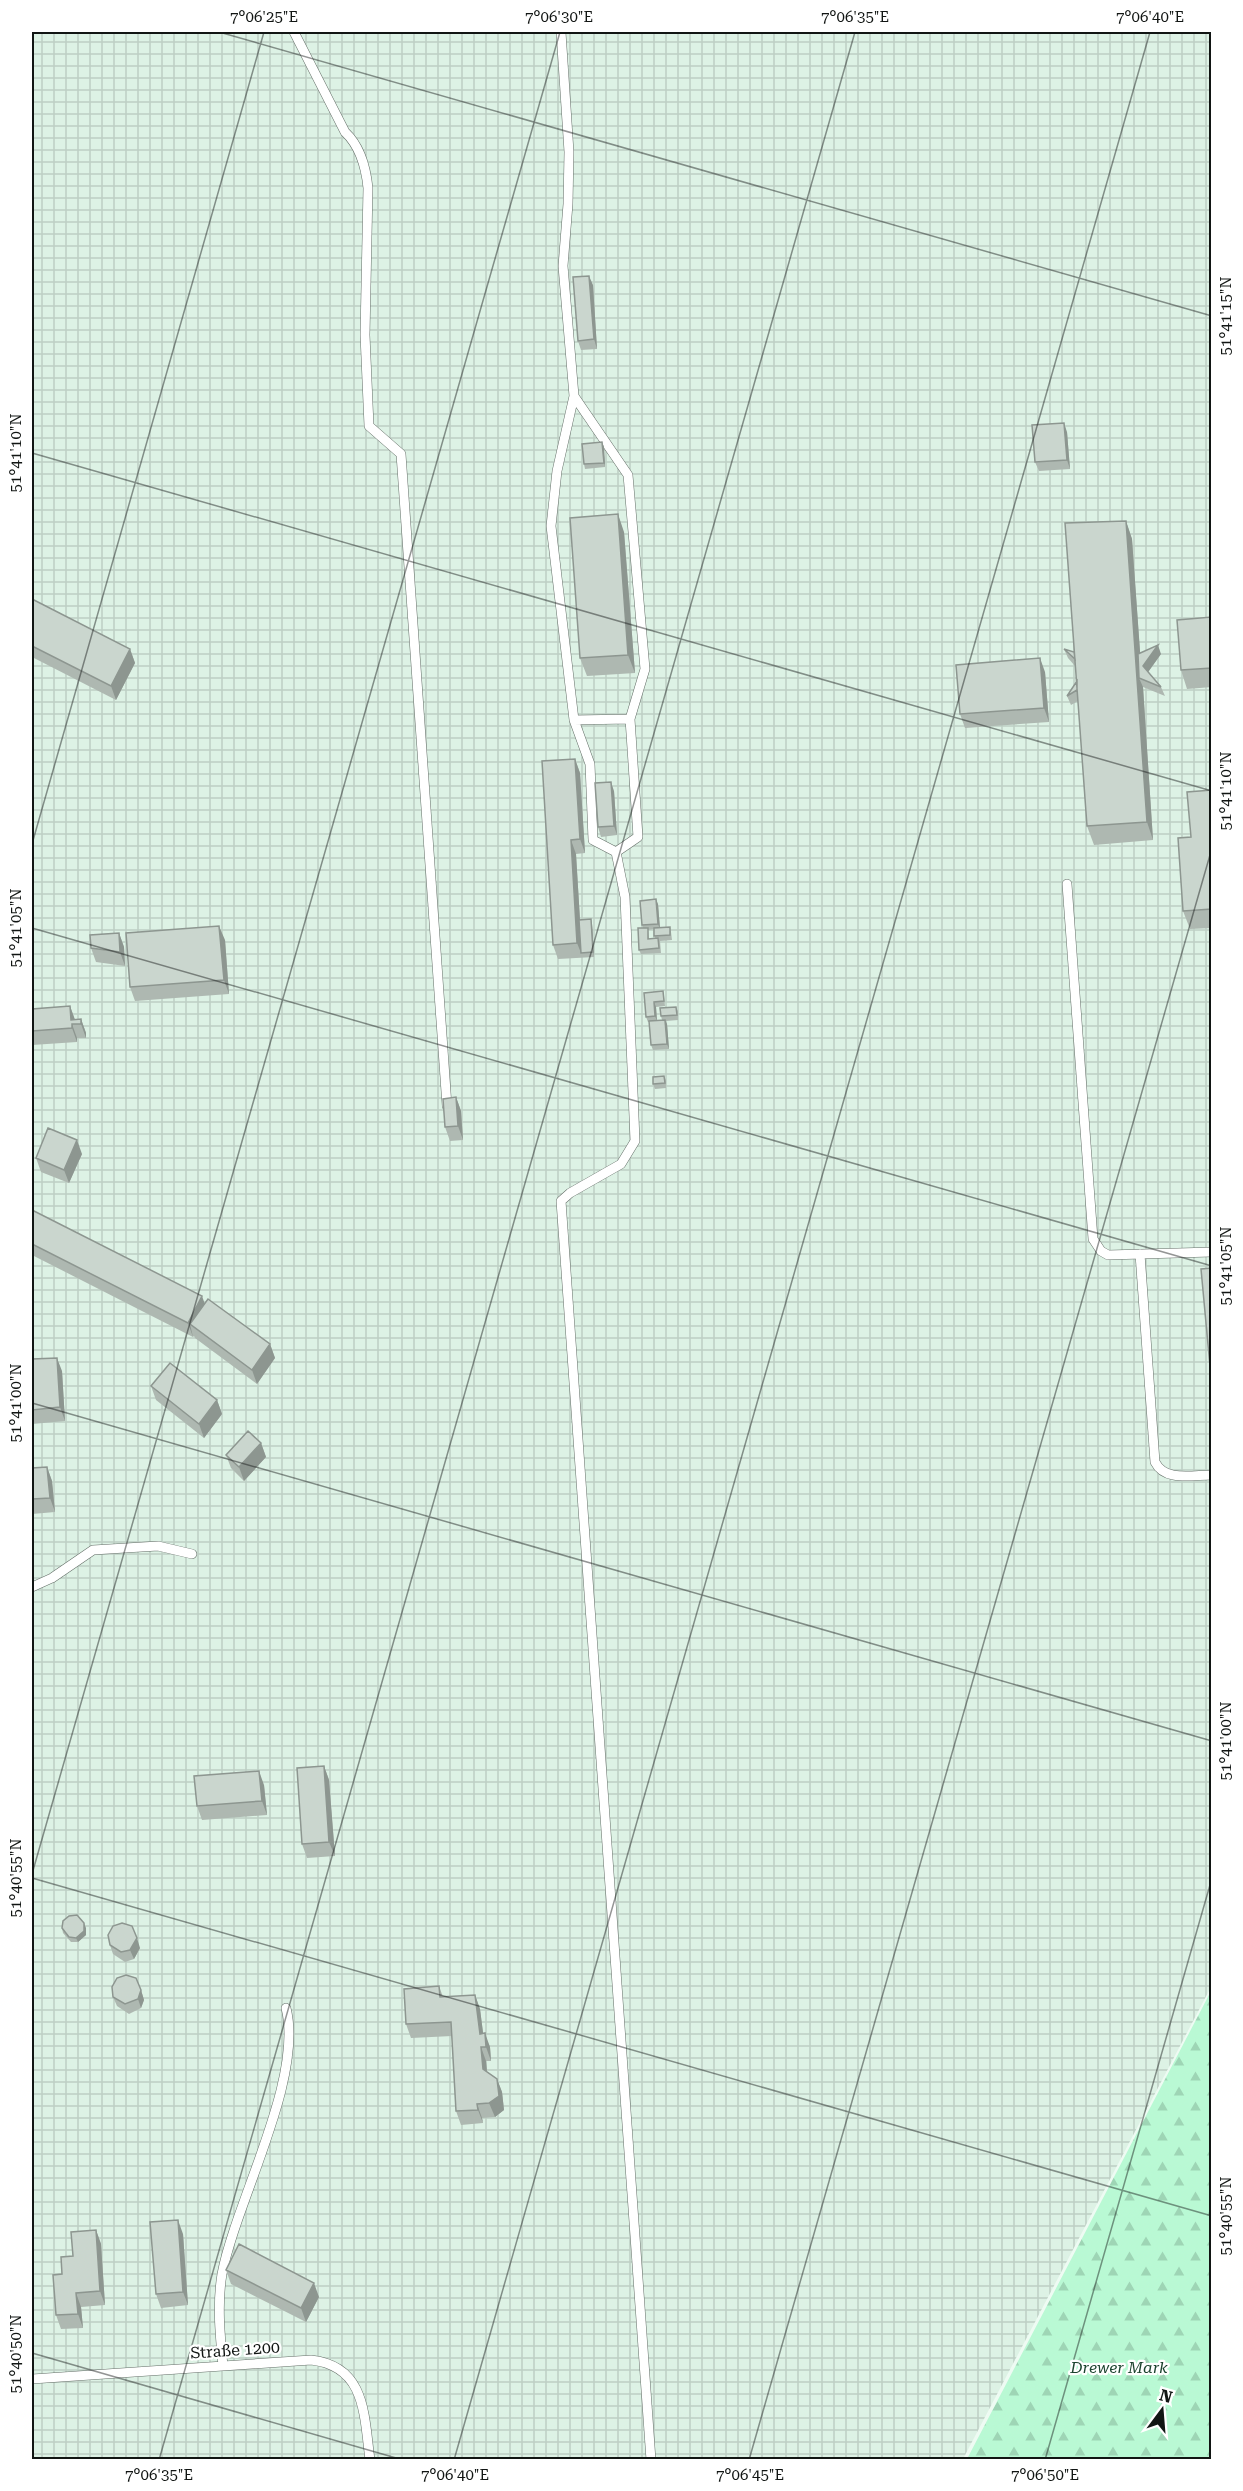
<svg xmlns="http://www.w3.org/2000/svg" width="1243" height="2491" viewBox="0 0 1243 2491" font-family="'Roboto Serif',serif">
	<style>
		.industrial { fill: url(#industrial-grid) }
		.forest { fill: url(#forest-firs) }
		.lines { fill: none; stroke-linecap: round; stroke-linejoin: round }
		.lane-casing { stroke: #646f68; stroke-width: 10 }
		.lane { stroke: #fff; stroke-width: 9 }
		.wall { fill: #aeb8b1; fill-rule: evenodd }
		.shaded-wall { fill: #8d9690 }
		.building { fill: #cad6ce; stroke: #8d9690; stroke-width: 1.5 }
		.ticks { fill: none; stroke: #111513; stroke-width: 1.5; stroke-opacity: 0.45 }
		.labels { text-anchor: middle; dominant-baseline: central; stroke-width: 4.5; stroke-linejoin: round; paint-order: stroke }
		.street-label { font-size: 16px; fill: #111513; stroke: #fff }
		.park-label { font-size: 16px; font-style: italic; fill: #1b432e; stroke: #fff }
		.neatline { fill: none; stroke: #111513; stroke-width: 2 }
		.ticks-label { font-size: 15px; text-anchor: middle; fill: #111513 }
	</style>
	<defs>
		<pattern id="industrial-grid" width="8" height="8" patternUnits="userSpaceOnUse" patternTransform="scale(1.5)"><rect width="8" height="8" fill="#ddf2e5"/><path d="M0 4h8M4 0v8" fill="none" stroke="#bdcfc4"/></pattern>
		<pattern id="forest-firs" width="22" height="20" patternUnits="userSpaceOnUse" patternTransform="scale(1.5)"><rect width="22" height="20" fill="#b9f9d4"/><path d="M5 1l3.5 6h-7zM16 11l3.5 6h-7z" fill="#9ed5b5"/></pattern>
	</defs>
	<rect width="100%" height="100%" fill="#eefbf3"/>
	<path class="industrial" d="M32 32H1211V1987L963 2459 32 2460Z"/>
	<path class="forest" d="M1211 1991V2459H966H967Z"/>
	<g class="lines">
		<defs>
			<path id="lane" d="M294 32 345 132C361 147 366 168 368 188L365 335 369 426 401 454 447 1106
				M561 32 569 152 568 204 563 266 574 396 557 471 551 526 574 720 590 764 593 840 616 852
				M574 396 628 475 645 669 630 719 638 837 616 852
				M574 720 630 719
				M616 852 625 897 635 1141 621 1164 570 1193 561 1201 651 2460
				M1067 884 1093 1239 1101 1251 1108 1255 1212 1252
				M1140 1254 1155 1462C1165 1482 1192 1475 1212 1475
				M32 1587 52 1578 93 1550 158 1546 192 1554
				M223 2366C220 2335 217 2304 222 2274 236 2201 304 2079 286 2008
				M32 2379 311 2360C366 2366 364 2415 370 2460"/>
		</defs>
		<use href="#lane" class="lane-casing"/>
		<use href="#lane" class="lane"/>
	</g>
	<path class="wall" d="M593 285 597 349 581 350 578 341Z
		M1067 432 1070 469 1039 471 1035 462Z
		M602 442 604 447 605 467 585 469 584 464Z
		M1126 521 1132 539 1140 653 1161 654 1148 672 1161 687 1165 696 1143 687 1153 840 1094 845 1087 826 1078 701 1071 705 1067 696 1077 681 1075 666 1068 658 1064 649 1074 652Z
		M624 532 635 673 587 676 580 658Z
		M32 599 130 649 135 663 116 700 32 657Z
		M1212 617V687L1187 689 1181 670Z
		M1045 672 1049 722 965 728 960 714Z
		M575 759 580 773 585 853 576 854 580 920 592 924 594 957 558 959 553 945Z
		M1212 790V928L1190 929 1183 911 1191 837Z
		M614 791 617 835 601 837 598 827Z
		M658 904 660 928 670 927 671 932 672 940 660 941 661 953 641 954 639 950 643 928 642 925ZM654 929 655 938 649 939 648 930Z
		M119 933 124 947 125 966 96 962 91 948Z
		M225 940 229 994 135 1001 130 987Z
		M663 991 664 996 665 1006 656 1007 657 1020H662L661 1016 676 1007 678 1011V1020L666 1021 667 1024 669 1049 653 1050 651 1045 649 1022H648L646 1017 644 993Z
		M70 1006 75 1020 81 1019 86 1033V1038H77V1042L32 1045V1009Z
		M664 1076 666 1080V1088L655 1089 653 1084Z
		M456 1097 461 1111 463 1140 450 1141 445 1127Z
		M82 1154 69 1183 41 1172 36 1158Z
		M32 1210 205 1304 270 1344 275 1358 257 1384 195 1338 194 1336 193 1337 32 1255Z
		M32 1359 62 1371 65 1421 32 1424Z
		M151 1386 217 1400 222 1414 204 1438 156 1400Z
		M261 1443 266 1457 244 1481 231 1468 226 1455Z
		M47 1467 52 1481 55 1512 32 1514V1468Z
		M324 1766 329 1780 335 1856 307 1858 302 1844Z
		M264 1785 267 1815 202 1820 197 1806Z
		M62 1928H86V1935L78 1942H71L63 1933Z
		M110 1945 140 1948 134 1959 125 1962 113 1954Z
		M439 1986 443 1997 475 1995 480 2009 483 2033 490 2047 491 2061H486L487 2072 497 2079 502 2092 504 2110 495 2117 482 2118 483 2123 461 2125 456 2111 452 2036 411 2038 406 2024Z
		M141 1990 144 2000 141 2008 129 2014 117 2006 113 1997Z
		M96 2230 101 2244 105 2305 81 2307 83 2328 61 2329 56 2315 62 2274 73 2256Z
		M183 2234 188 2305 161 2308 156 2294Z
		M226 2270 319 2297 306 2322 231 2284Z"/>
	<path class="shaded-wall" d="M589 276 593 285 597 349 594 339Z
		M1064 423 1067 432 1070 469 1067 460Z
		M602 442 604 447 605 467 604 463Z
		M618 514 624 532 635 673 628 655Z
		M1126 521 1132 539 1142 679 1139 678 1143 687 1153 840 1147 822Z
		M1158 645 1161 654 1146 675 1143 666Z
		M130 649 135 663 116 700 111 686Z
		M1040 658 1045 672 1049 722 1044 708Z
		M575 759 580 773 585 853 580 839Z
		M611 782 614 791 617 835 614 826Z
		M571 840 576 854 582 953H581L577 943Z
		M656 899 658 904 660 929 658 924Z
		M591 919 592 924 594 957 593 952Z
		M219 926 225 940 229 994 224 980Z
		M119 933 124 947 125 966 120 952Z
		M654 1002 656 1007 657 1021 655 1016Z
		M70 1006 75 1020H71Z
		M81 1019 86 1033V1038L81 1024Z
		M665 1020 667 1024 669 1049 667 1044Z
		M72 1024 77 1038V1042L72 1028Z
		M456 1097 461 1111 463 1140 458 1126Z
		M77 1140 82 1154 69 1183 64 1170Z
		M202 1296 207 1310 190 1324 193 1337 188 1323Z
		M270 1344 275 1358 257 1384 252 1370Z
		M57 1358 62 1371 65 1421 60 1407Z
		M217 1400 222 1414 204 1438 199 1424Z
		M261 1443 266 1457 244 1481 239 1467Z
		M47 1467 52 1481 55 1512 50 1498Z
		M324 1766 329 1780 335 1856 329 1842Z
		M259 1771 264 1785 267 1815 262 1801Z
		M84 1923 86 1928V1935L78 1942 76 1938Z
		M137 1938 140 1948 134 1959 130 1950Z
		M141 1990 144 2000 141 2008 138 1999Z
		M475 1995 480 2009 485 2048 480 2034Z
		M485 2033 490 2047 491 2061 486 2047Z
		M481 2047 486 2061 488 2083 483 2069Z
		M497 2079 502 2092 504 2110 495 2117 489 2103Z
		M477 2104 482 2118 483 2123 478 2110Z
		M178 2220 183 2234 188 2305 183 2292Z
		M96 2230 101 2244 105 2305 100 2291Z
		M314 2283 319 2297 306 2322 301 2308Z
		M76 2293 81 2307 83 2328 78 2314Z"/>
	<path class="building" d="M589 276 594 339 578 341 573 277Z
		M1064 423 1067 460 1035 462 1032 425Z
		M602 442 604 463 584 464 582 444Z
		M618 514 628 655 580 658 570 518Z
		M1126 521 1147 822 1087 826 1065 523Z
		M32 599 130 649 111 686 32 646Z
		M1212 617V668L1181 670 1177 620Z
		M1158 645 1143 666 1161 687 1139 678 1138 654Z
		M1064 649 1074 652 1075 659Z
		M1040 658 1044 708 960 714 956 665Z
		M1077 681V690L1067 696Z
		M575 759 580 839 571 840 577 943 553 945 542 761Z
		M611 782 614 826 598 827 595 783Z
		M1212 790V909L1183 911 1178 838 1191 837 1187 792Z
		M656 899 658 924 642 925 640 901Z
		M591 919 593 952 581 953 579 920Z
		M219 926 224 980 130 987 126 933Z
		M670 927V935L654 936V928Z
		M638 928H648V939L658 938 659 948 639 950Z
		M119 933 120 952 91 948 90 935Z
		M663 991 664 1001 654 1002 655 1016 646 1017 644 993Z
		M70 1006 71 1020 81 1019V1024H72V1028L32 1031V1009Z
		M676 1007 677 1015 661 1016 660 1008Z
		M665 1020 667 1044 651 1045 649 1021Z
		M664 1076 665 1083 653 1084V1077Z
		M456 1097 458 1126 445 1127 443 1099Z
		M48 1128 77 1140 64 1170 36 1158Z
		M32 1210 202 1296 188 1323 32 1244Z
		M1212 1268V1377H1211L1201 1269Z
		M208 1299 270 1344 252 1370 190 1324Z
		M57 1358 60 1407 32 1410V1359Z
		M170 1363 217 1400 199 1424 151 1386Z
		M248 1431 261 1443 239 1467 226 1455Z
		M47 1467 50 1498 32 1499V1468Z
		M324 1766 329 1842 302 1844 297 1768Z
		M259 1771 262 1801 197 1806 194 1776Z
		M77 1915 84 1923V1931L76 1938 69 1937 62 1928 63 1921 69 1916Z
		M122 1923 132 1926 137 1938 130 1950 121 1952 110 1945 108 1935 113 1926Z
		M126 1975 136 1978 141 1990 138 1999 125 2004 113 1997 112 1987 117 1978Z
		M439 1986 440 1997 475 1995 480 2034 485 2033 486 2047H481L483 2069 497 2079 499 2096 489 2103 477 2104 478 2110 456 2111 451 2022 406 2024 404 1989Z
		M178 2220 183 2292 156 2294 150 2222Z
		M96 2230 100 2291 76 2293 78 2314 56 2315 53 2275 62 2274 61 2257 73 2256 71 2232Z
		M239 2244 314 2283 301 2308 226 2270Z"/>
	<path class="ticks" d="M219 32 1212 316M32 453 1212 791M32 844 264 32M32 928 1212 1266M32 1403 1212 1741M32 1874 560 32M32 1878 1212 2216M32 2353 403 2460M159 2460 855 32M454 2460 1150 32M749 2460 1212 848M1045 2460 1212 1878"/>
	<g class="labels">
		<g class="street-label">
			<text transform="translate(235 2350) rotate(-4)">Straße 1200</text>
		</g>
		<g class="park-label">
			<text x="1119" y="2367">Drewer Mark</text>
		</g>
	</g>
	<rect width="1243" height="2491" fill="none" stroke="#ffffff" stroke-width="66"/>
	<g transform="translate(1162 2410) rotate(16)" stroke="#ffffff" stroke-width="4.5" paint-order="stroke">
	<path d="M0-4.5L10 22L0 15L-10 22Z" fill="#111513"/>
	<text y="-9" font-size="16" font-weight="bold" text-anchor="middle" fill="#111513">N</text>
	</g>
	<rect x="33" y="33" width="1177" height="2425" class="neatline"/>
	<g class="ticks-label">
		<text x="264" y="22">7°06'25"E</text>
		<text x="559" y="22">7°06'30"E</text>
		<text x="855" y="22">7°06'35"E</text>
		<text x="1150" y="22">7°06'40"E</text>
		<text transform="translate(1226 316) rotate(-90)" y="5">51°41'15"N</text>
		<text transform="translate(16 453) rotate(-90)" y="5">51°41'10"N</text>
		<text transform="translate(1226 791) rotate(-90)" y="5">51°41'10"N</text>
		<text transform="translate(16 928) rotate(-90)" y="5">51°41'05"N</text>
		<text transform="translate(1226 1266) rotate(-90)" y="5">51°41'05"N</text>
		<text transform="translate(16 1403) rotate(-90)" y="5">51°41'00"N</text>
		<text transform="translate(1226 1741) rotate(-90)" y="5">51°41'00"N</text>
		<text transform="translate(16 1878) rotate(-90)" y="5">51°40'55"N</text>
		<text transform="translate(1226 2216) rotate(-90)" y="5">51°40'55"N</text>
		<text transform="translate(16 2354) rotate(-90)" y="5">51°40'50"N</text>
		<text x="159" y="2480">7°06'35"E</text>
		<text x="455" y="2480">7°06'40"E</text>
		<text x="750" y="2480">7°06'45"E</text>
		<text x="1045" y="2480">7°06'50"E</text>
	</g>
</svg>
